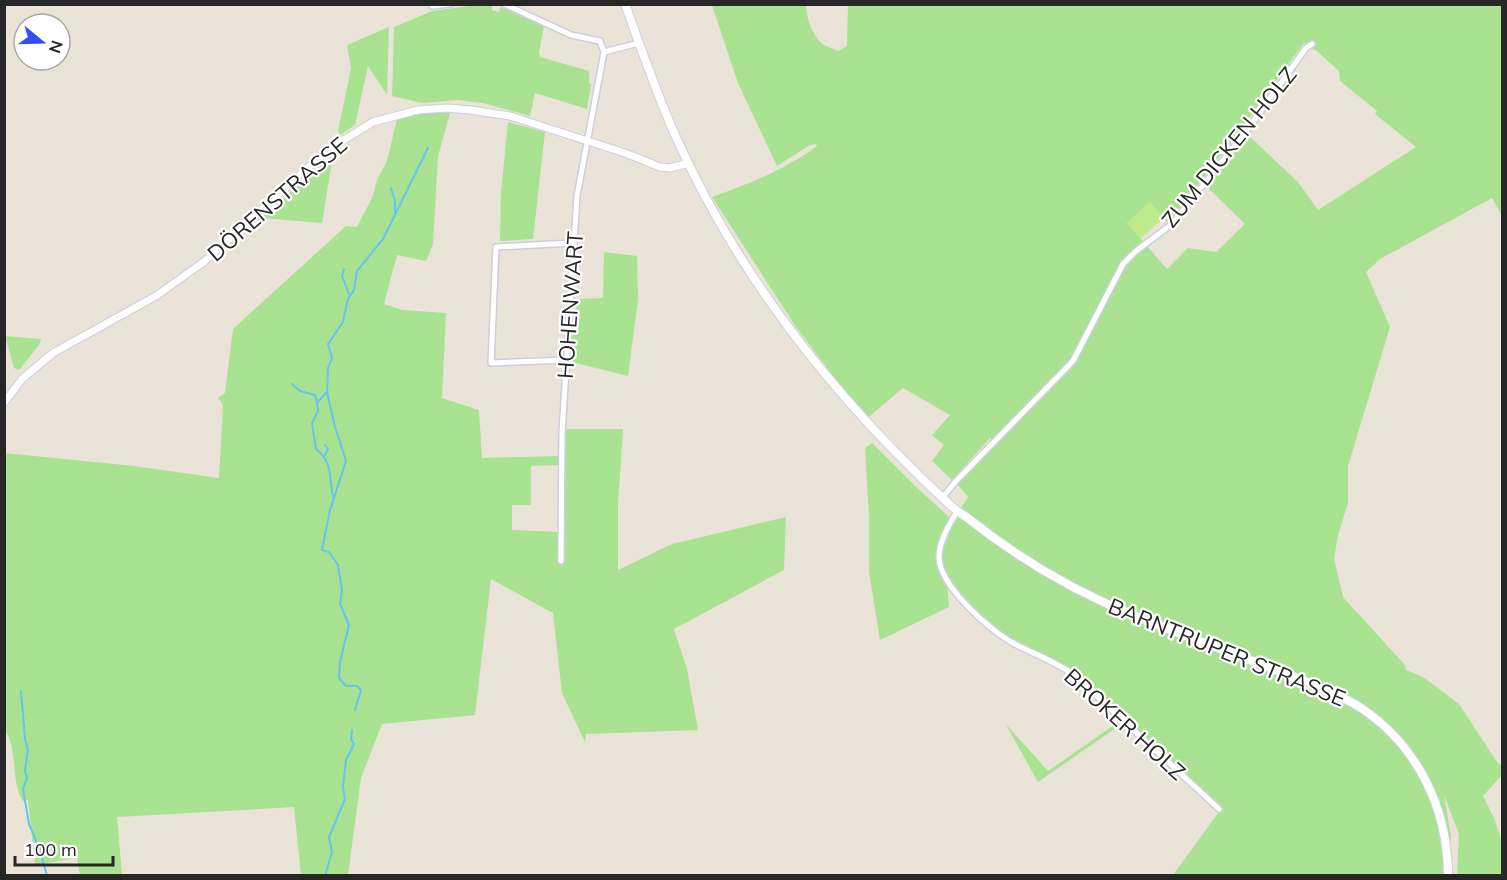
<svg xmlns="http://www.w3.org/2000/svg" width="1507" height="880" viewBox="0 0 1507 880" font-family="Mulish,sans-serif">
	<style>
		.green { fill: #a9e391; fill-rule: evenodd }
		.pitch { fill: #beeb8c }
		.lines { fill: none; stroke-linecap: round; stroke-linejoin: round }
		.stream { stroke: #66c4f0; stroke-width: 2 }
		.minor-casing { stroke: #cccfe1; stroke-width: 8 }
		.tertiary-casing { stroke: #cccfe1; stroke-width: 9 }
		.secondary-casing { stroke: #cccfe1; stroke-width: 10 }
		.minor { stroke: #fff; stroke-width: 5 }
		.tertiary { stroke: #fff; stroke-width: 7 }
		.secondary { stroke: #fff; stroke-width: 8 }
		.labels { text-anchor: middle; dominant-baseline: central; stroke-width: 4.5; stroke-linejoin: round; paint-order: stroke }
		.street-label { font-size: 22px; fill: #262626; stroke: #fff }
	</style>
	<rect width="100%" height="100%" fill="#eae3d7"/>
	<path class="green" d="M476 5 492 6V10L499 12 500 7 544 26 539 53 540 57 589 71V83L591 84 587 109 535 93 530 116 483 103 458 100 422 103 392 96 394 27 432 11Z
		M712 5H806C806 17 813 38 824 45 828 47 834 49 838 51L847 46 848 5H1502V216L1492 198 1380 259 1366 272 1390 327 1348 466V503L1338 535 1334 558 1343 597 1404 664 1406 670 1423 677 1459 704 1497 762 1502 766V775L1483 796 1495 820 1502 842V875H1457L1459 834 1444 795 1451 836 1445 875H1173L1221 809 1075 674 1002 635 963 597 949 580 943 569 941 555 955 517 968 497 955 481 993 440 990 438 952 480 932 461 944 445 932 435 950 415 903 388 866 419 796 327 712 197C749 184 784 170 817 146L816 144 810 145 777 166 738 83ZM1304 43 1317 51 1339 71 1340 81 1377 111 1375 114 1416 147 1318 210 1298 182 1248 135 1207 187 1245 224 1216 252 1188 248 1167 269 1127 223 1150 202 1168 223 1242 128Z
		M389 27 387 95 368 66 355 125 340 135 338 131 351 68 347 45Z
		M424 113H450L438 156 433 244 426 261 397 255 384 304 402 310 446 313 442 398 479 410 482 458 559 456V465L531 466V505H512V530L560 532 565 507V429H623L618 503V570L672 544 786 517 784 570 674 629 687 669 698 730 586 734 585 742 562 693 553 613 491 579 475 715 382 724 361 778 348 875H301L294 807 117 817 122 875H80L77 858 35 865 28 800 23 801C10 780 18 749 5 730L4 453 134 466 219 478 223 405 218 398 225 393 233 329 346 226 357 227 372 198 377 180 387 161 397 119Z
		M508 122 545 132 533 239 500 241 501 192Z
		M333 155 322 223 262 218 313 171Z
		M604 252 637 256 638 299 628 376 568 361 577 299 603 298Z
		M5 336 41 339 39 345 19 370 14 368Z
		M872 443 914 485 949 517 938 549 947 583 949 607 880 640 869 572V515L865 448Z
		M1120 721 1123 723 1038 782 1005 723 1048 771Z"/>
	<path class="pitch" d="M1150 202 1164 218 1140 239 1127 223Z"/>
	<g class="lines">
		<path class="stream" d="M391 188 395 201V215
			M344 269 342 276 349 294
			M292 384 300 391 315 395 317 402
			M327 392 317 403 318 411 312 423 316 449C333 462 329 477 333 497
			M325 455 328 449 325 445
			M21 691 25 739 28 750 25 771 27 778 23 789 29 824 40 850 47 876
			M355 710 361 690 357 686H346L339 678 340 662 349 625 340 604 342 590 338 565 329 552 322 550 330 510 346 461 335 427 327 392 328 368 332 358 328 344 343 322 348 299 354 290 357 271 383 239 428 148
			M325 876 332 852 329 837 345 799 343 787 346 760 354 744 351 739 352 730"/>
		<defs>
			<path id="minor" d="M504 4 571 35 600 41 604 52 639 43
				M432 6 450 4
				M566 360 491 363 496 247 573 243
				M943 497 956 481 1073 361 1123 264 1136 251 1172 224 1248 129 1306 48 1312 44
				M958 510C950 523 939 541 939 557 939 585 989 630 1013 643 1033 654 1055 661 1074 675L1219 809
				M561 561 562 432 577 196 604 52"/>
			<path id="tertiary" d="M4 403 22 379 53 353 156 296 205 261 326 151 373 122 418 110 446 108 471 110 510 116 625 153 660 167 670 168 689 163"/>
			<path id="secondary" d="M625 4C641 48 656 92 675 135 738 276 836 400 949 504 955 510 962 514 969 519 1018 558 1074 591 1133 615 1176 632 1219 649 1263 665 1296 678 1331 689 1361 708 1418 746 1448 809 1448 876"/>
		</defs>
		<use href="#minor" class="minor-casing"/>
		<use href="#tertiary" class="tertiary-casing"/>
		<use href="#secondary" class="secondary-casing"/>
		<use href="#minor" class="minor"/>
		<use href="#tertiary" class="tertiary"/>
		<use href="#secondary" class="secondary"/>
	</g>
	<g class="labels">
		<g class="street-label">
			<text transform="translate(1229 147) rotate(-51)">ZUM DICKEN HOLZ</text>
			<text transform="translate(277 199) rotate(-41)">DÖRENSTRASSE</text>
			<text transform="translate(570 305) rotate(-86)">HOHENWART</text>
			<text transform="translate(1227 652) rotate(22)">BARNTRUPER STRASSE</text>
			<text transform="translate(1125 724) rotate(42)">BROKER HOLZ</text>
		</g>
	</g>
	<rect width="1507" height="880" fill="none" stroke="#262626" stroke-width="12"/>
	<g transform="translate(42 42) rotate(109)"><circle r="28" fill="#ffffff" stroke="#a8a8a8" stroke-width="1.5"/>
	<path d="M0-4.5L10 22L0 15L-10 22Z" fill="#314dfd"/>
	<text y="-9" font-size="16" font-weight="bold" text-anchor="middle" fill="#262626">N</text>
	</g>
	<path d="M15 856v9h98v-9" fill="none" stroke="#262626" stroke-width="3"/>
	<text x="24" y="856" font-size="18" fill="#262626" stroke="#ffffff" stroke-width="4.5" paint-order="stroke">100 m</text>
</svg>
